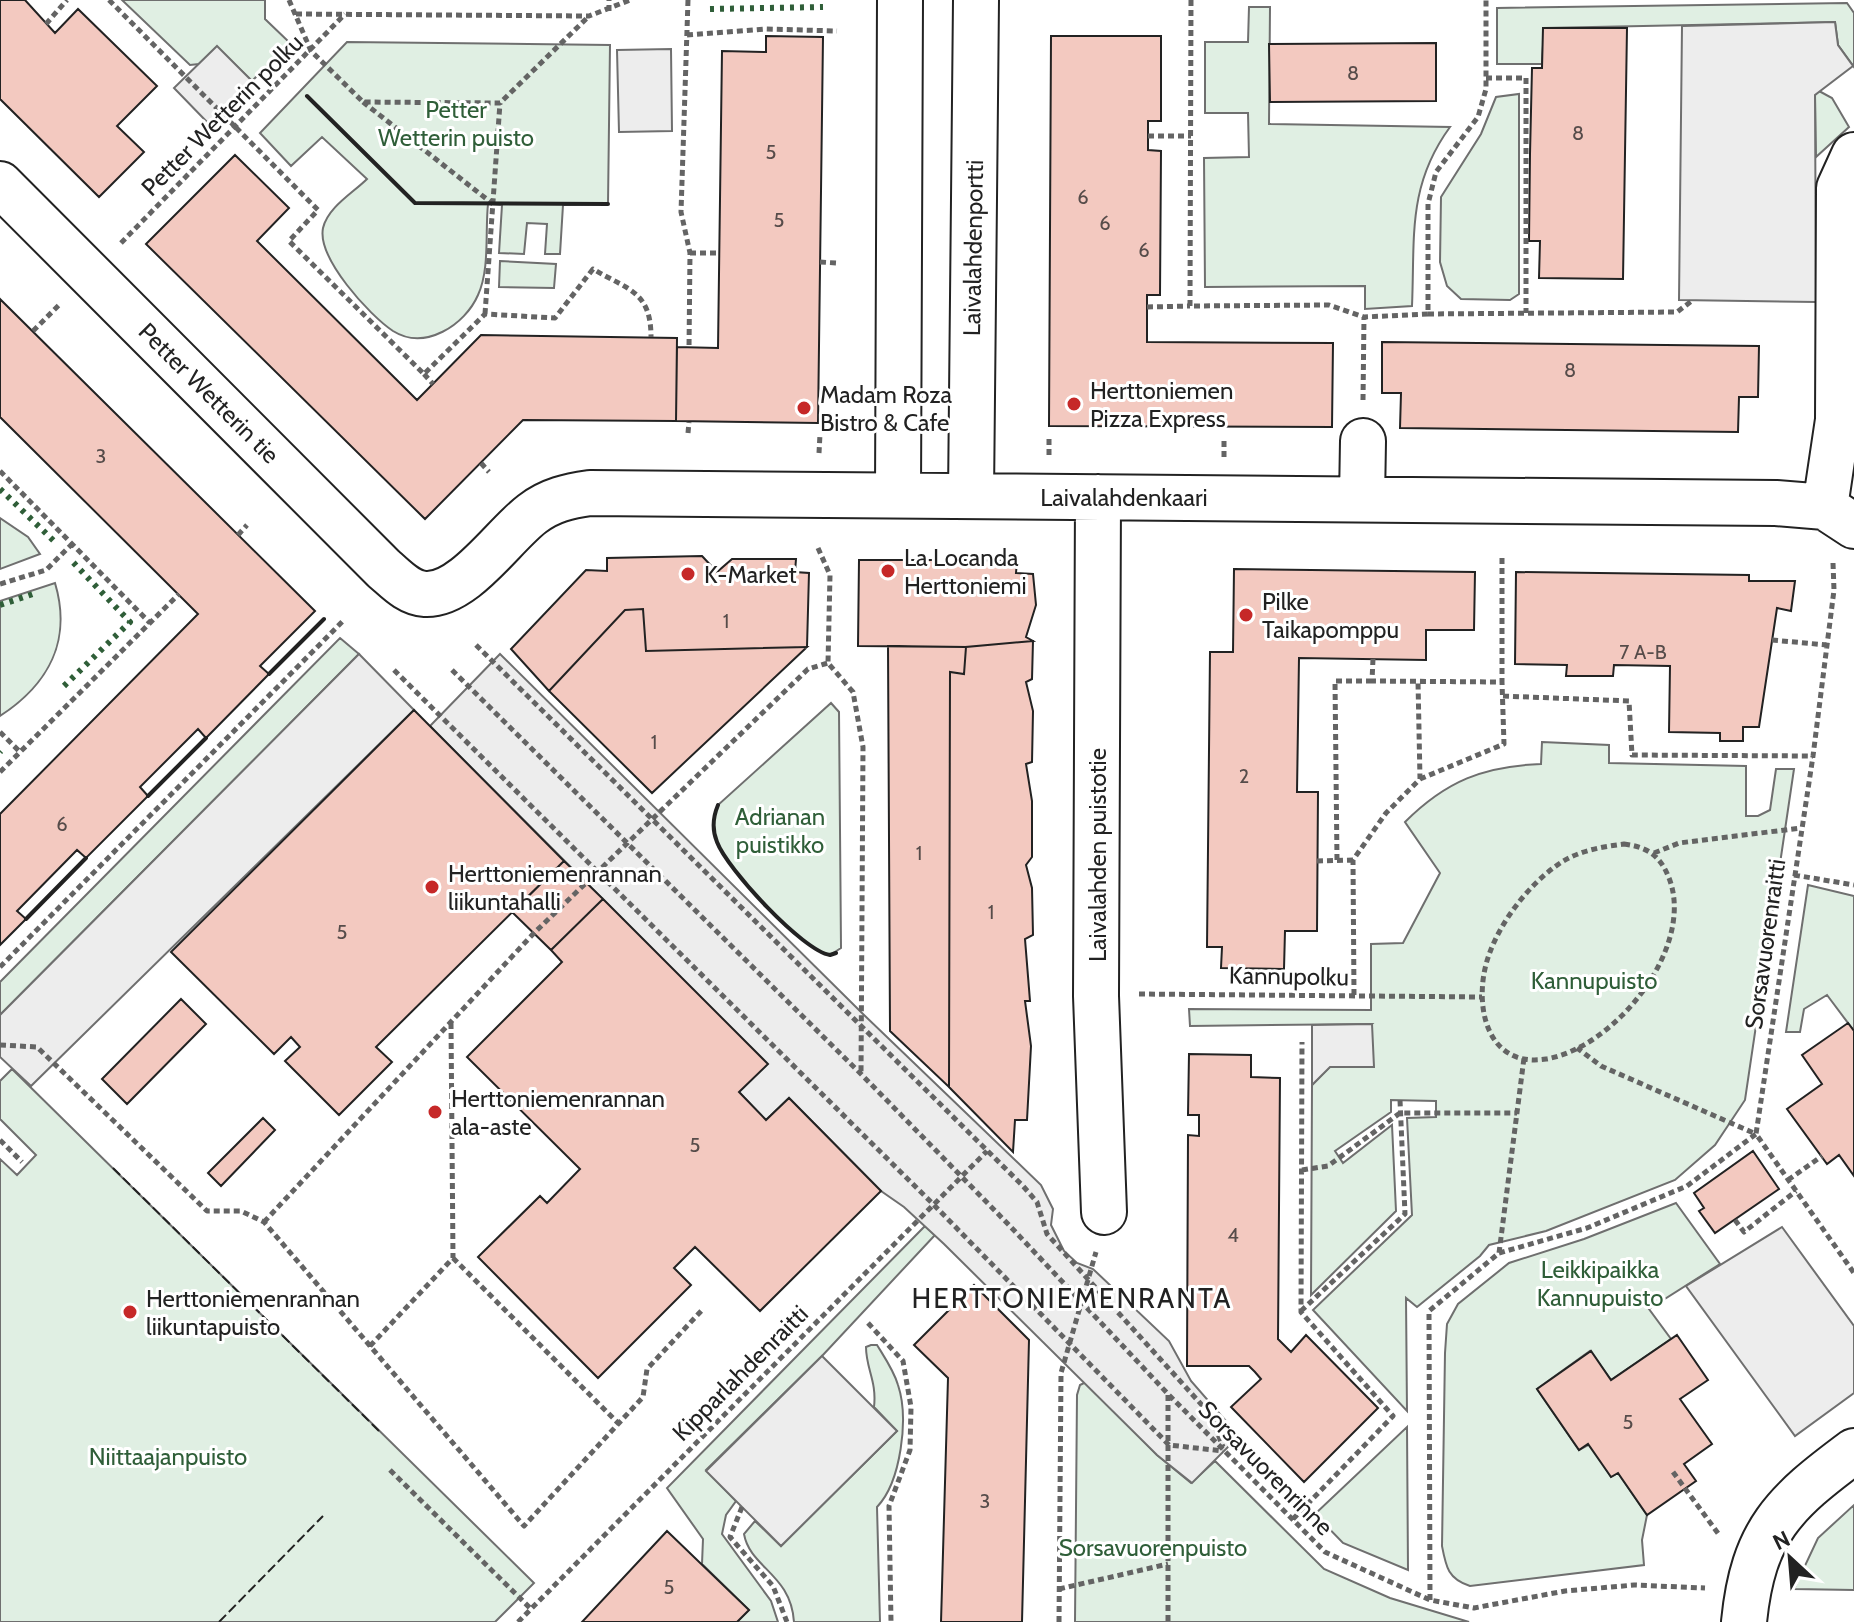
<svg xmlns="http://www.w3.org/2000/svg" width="1854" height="1622" viewBox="0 0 1854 1622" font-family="Cabin,sans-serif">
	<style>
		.green { fill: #e0efe3; stroke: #6f6f6f; stroke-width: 2 }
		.parking { fill: #ededed; stroke: #6f6f6f; stroke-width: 2 }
		.building { fill: #f3c9c0; stroke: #222; stroke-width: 2 }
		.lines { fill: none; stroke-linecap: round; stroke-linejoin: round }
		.minor-casing { stroke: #222; stroke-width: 48 }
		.path { stroke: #646464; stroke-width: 5; stroke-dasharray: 6 4; stroke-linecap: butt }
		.minor { stroke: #fff; stroke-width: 44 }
		.hedge { stroke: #2f5e38; stroke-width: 6; stroke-dasharray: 4 6; stroke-linecap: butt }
		.fence { stroke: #222; stroke-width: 2; stroke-dasharray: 10 4; stroke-linecap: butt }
		.wall { stroke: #222; stroke-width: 4 }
		.poi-dot { fill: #c62828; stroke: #fff; stroke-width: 3 }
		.labels { text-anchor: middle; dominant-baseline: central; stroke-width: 6; stroke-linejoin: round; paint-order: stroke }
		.number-label { font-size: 20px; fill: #564c4a }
		.park-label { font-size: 24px; fill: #2f5e38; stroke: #fff }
		.street-label { font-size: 24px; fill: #222; stroke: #fff }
		.poi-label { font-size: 24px; fill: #222; stroke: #fff; text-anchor: start }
		.quarter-label { font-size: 28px; letter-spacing: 2px; fill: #222; stroke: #fff }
	</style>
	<rect width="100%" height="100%" fill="#fff"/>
	<path class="green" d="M122 0H265V19L290 43 252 81 217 47 199 64 190 65Z
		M1847 3 1854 13V67L1838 45 1835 22 1544 28 1542 64H1497V8Z
		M1249 7H1270L1269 124 1450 127C1407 186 1415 237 1412 306L1365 309V286L1205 287 1204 158 1249 157 1248 113H1205V42H1248Z
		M347 42 610 45 608 204 563 205 560 254H545L547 224 527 223 524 254 499 253 502 205 488 204C485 232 490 269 478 295 465 325 425 351 393 331 369 315 317 258 323 228 328 207 353 193 367 179L322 137 291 166 260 133Z
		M1819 91 1832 98 1849 127 1816 157 1815 95Z
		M1519 94V294L1510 300 1461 299 1447 286 1440 262 1441 197 1481 134 1496 97Z
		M500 261 556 264 554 288 499 287Z
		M0 518 28 537 40 554 0 569Z
		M55 583C72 640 49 684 0 716V601Z
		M340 638 359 654 0 1015V982Z
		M831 703 839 712 841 948 830 955C803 951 727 869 717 842 712 830 713 817 718 805Z
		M1542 742 1609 745V763L1746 766V816H1758L1770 810 1776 769H1794L1745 1100 1715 1145 1675 1180 1546 1231 1489 1245 1480 1256 1417 1307 1406 1298 1407 1411 1313 1310 1412 1215 1407 1118 1436 1117V1101L1391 1100V1112L1335 1151 1343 1163 1392 1125 1396 1211 1311 1295 1312 1085 1372 1024 1190 1026 1189 1009 1371 1010V944L1403 943 1440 873 1405 822C1446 781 1484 766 1541 764Z
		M1808 885 1854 896V1031L1827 995 1804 1009 1800 1032H1786Z
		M12 1069 534 1583 495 1622H0V1159L17 1175 36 1155 0 1119V1081Z
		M1676 1203 1720 1264 1649 1309 1671 1339 1611 1380 1590 1351 1537 1389 1579 1450 1590 1444 1611 1477 1618 1473 1647 1515 1642 1540 1644 1565 1470 1586C1448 1579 1446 1567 1442 1546L1445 1353 1447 1324 1458 1304 1509 1263 1584 1239Z
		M925 1226 935 1235 822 1356 706 1470 736 1501 726 1515 722 1534 771 1601 778 1622H737L749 1610 702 1564 703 1539 667 1488Z
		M871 1345H877C885 1358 894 1371 898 1385 909 1418 901 1482 877 1507L880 1622H794C791 1574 750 1568 744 1534L755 1521 781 1546 897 1431 874 1407C877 1381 866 1369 866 1347Z
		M1086 1382 1157 1455 1191 1483 1215 1461 1324 1569 1390 1598 1469 1622H1075L1077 1395 1080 1385Z
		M1407 1427 1408 1570 1343 1543 1315 1514Z
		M1854 1505V1590L1794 1589 1818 1538Z"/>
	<path class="parking" d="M1835 22 1838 45 1853 66 1815 95 1816 302 1679 300 1682 26Z
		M217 46 252 81 209 124 174 88Z
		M671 49 672 131 619 132 617 50Z
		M359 654 414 710 31 1086 0 1057V1015Z
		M500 654 863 1014 1041 1185 1053 1209 1051 1225 1064 1251 1077 1263 1093 1269 1169 1341 1191 1381 1239 1436 1192 1483 1157 1455 944 1244 904 1207 881 1191 789 1098 766 1120 739 1092 767 1064 430 726Z
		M1372 1024 1374 1067H1330L1312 1085V1025Z
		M1782 1227 1854 1326V1393L1795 1436 1686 1286Z
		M822 1356 897 1431 781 1546 706 1471Z"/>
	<path class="building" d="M0 0H25L55 33 78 9 157 86 117 126 144 152 99 197 0 99Z
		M1543 28H1627L1623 279 1539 278 1540 241H1529L1530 154 1532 68H1542Z
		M766 36 823 37 818 423 676 421 677 347 718 348 722 51 766 52Z
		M1051 36H1161V121H1148V150L1161 151 1160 295H1147V342L1333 343 1332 427 1049 426Z
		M1436 43V101L1270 102 1269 44Z
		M235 155 289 208 257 241 417 400 481 335 677 338 676 421 523 420 425 519 146 244Z
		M0 299 315 611 260 666 269 674 206 738 198 729 140 787 148 796 86 858 77 850 17 911 26 919 0 945V814L198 614 0 417Z
		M1382 342 1759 346 1758 397H1739L1738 432 1400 428 1401 393H1382Z
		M702 556 717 572 732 559H796L795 572 809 573 807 647 646 651 643 609 625 610 549 691 511 649 586 570 607 571V558Z
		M859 560H938L940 567 962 560 1017 561 1016 573 1033 574 1036 605 1026 637 1033 641 966 647 858 646Z
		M1234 569 1475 572 1474 630H1426V660L1299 658 1297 792H1318L1317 931H1285L1284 969 1221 968 1222 947H1207L1210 652H1233Z
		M1516 572 1749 575V581H1795L1791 611 1777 608 1759 727H1743V741H1720V733L1669 732 1670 666 1614 665 1613 676H1566L1567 665 1515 664Z
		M643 609 646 651 807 647 652 793 549 691 625 610Z
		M1033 641 1032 679 1026 682 1033 711 1032 762 1026 764 1032 801V857L1026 865 1032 888 1033 935 1025 939 1030 1001H1025L1031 1046 1027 1120H1015L1013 1152 949 1087 950 672 964 674 966 647Z
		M888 646 966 647 964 674 950 672 949 1087 890 1031Z
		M414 710 564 861 376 1047 392 1062 339 1115 285 1061 300 1047 291 1037 274 1054 171 952Z
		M564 861 603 899 551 950 512 912Z
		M603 899 768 1064 739 1092 766 1120 789 1098 881 1191 760 1311 695 1247 674 1268 691 1285 598 1378 478 1257 540 1196 547 1203 580 1169 467 1057 562 962 551 950Z
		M181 999 206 1024 127 1104 102 1079Z
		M1848 1023 1854 1031V1176L1839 1155 1827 1164 1787 1109 1822 1084 1802 1055Z
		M1189 1054 1251 1055V1077L1280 1078 1278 1339 1291 1352 1306 1335 1378 1408 1304 1482 1231 1407 1261 1379 1255 1372 1249 1366H1187L1188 1135 1199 1136V1115H1188Z
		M263 1118 275 1130 221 1186 208 1173Z
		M1753 1151 1779 1189 1715 1233 1699 1211 1704 1208 1694 1193Z
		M974 1285 1029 1340 1022 1622H941L948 1378 914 1345Z
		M1677 1335 1708 1380 1680 1399 1712 1444 1684 1464 1696 1481 1647 1515 1618 1473 1611 1477 1588 1444 1579 1450 1537 1389 1591 1351 1611 1380Z
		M667 1531 749 1610 737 1622H582Z"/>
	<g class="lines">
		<defs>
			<path id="minor" d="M0 184 384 569C396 579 408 593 425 594 464 596 503 536 532 514 550 500 569 496 590 493L1776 503 1825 507 1854 526
				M898 495 900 0
				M971 496 976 0
				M1098 497 1096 996 1104 1212
				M1362 499 1363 441
				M1825 507 1838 420 1839 188 1854 155
				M1744 1622C1753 1531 1784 1503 1854 1451"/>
		</defs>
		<use href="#minor" class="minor-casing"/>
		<path class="path" d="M109 0 318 210 289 241 424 374 485 314 555 318 593 269C628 290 651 291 651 337
			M289 0 311 51 363 102 500 103 589 16
			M688 0 681 212 690 253 689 348
			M1191 0 1190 306 1329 305 1364 317 1428 314V204L1436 172 1478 117 1486 89V0
			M609 11V0
			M296 14 589 16 630 0
			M46 24 67 0
			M687 35 766 29 837 31
			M1486 78H1526V313
			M363 102 493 204
			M1148 136H1191
			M121 243 345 14
			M690 253H719
			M820 262 836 263
			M1147 307 1190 306
			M485 314 500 103
			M1428 314 1677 312 1693 300
			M33 331 60 304
			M424 374 433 384
			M1363 400 1364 317
			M835 423H854
			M688 433 689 422
			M819 453 820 434
			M1049 455V436
			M1224 457V439
			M481 463 489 472
			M0 471 150 623
			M238 535 247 525
			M818 548 830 575 828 663 853 692 863 747 861 1074
			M1833 563 1834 590 1813 756 1756 1134 1854 1273
			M0 584 46 570 72 544
			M1772 640 1827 645
			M476 645 1023 1186 1037 1202 1047 1234 1210 1414 1223 1447
			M1373 659 1372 681 1502 682V554
			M394 670 933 1204 1169 1445 1223 1451
			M452 670 861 1074 1008 1224 1168 1394 1325 1552 1430 1600 1474 1608 1565 1591 1634 1585 1705 1588
			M1503 696 1629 701 1632 755 1813 756
			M0 732 20 752
			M0 772 179 594
			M1420 779 1504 744 1502 682
			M1624 844C1647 847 1660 855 1669 878 1696 947 1615 1048 1546 1059 1483 1069 1472 998 1490 952 1502 920 1528 886 1556 866 1576 851 1600 847 1624 844Z
			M1654 853 1679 843 1801 828
			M1337 860 1335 681H1372
			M1317 861 1353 860
			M1794 875 1854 885
			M0 967 343 621
			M1139 994 1482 997
			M1354 995 1353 860 1386 813 1420 779 1418 681
			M0 1045 37 1047 207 1211H241L264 1222 524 1526 643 1397 647 1369 703 1309
			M0 1140 22 1162
			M1302 1170 1328 1166 1400 1113H1517
			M1788 1180 1822 1156
			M1735 1220 1744 1232 1796 1191
			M264 1222 534 933 808 669 828 663
			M1499 1253 1587 1228 1687 1186 1756 1134 1601 1066 1577 1048
			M453 1258 619 1424
			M1301 1311 1405 1214 1400 1100
			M868 1323 903 1361 911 1407 910 1450 889 1506 891 1622
			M370 1346 453 1258 451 1023
			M1168 1395V1622
			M390 1470 531 1609
			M1673 1472 1720 1536
			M742 1507 730 1537 773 1586 787 1622
			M1293 1519 1393 1416 1301 1312 1302 1042
			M1059 1589 1168 1564
			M1430 1600 1429 1311 1499 1253 1524 1058
			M518 1622 987 1151
			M1059 1622 1061 1373 1096 1252"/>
		<use href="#minor" class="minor"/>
		<path class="hedge" d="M710 9 823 7
			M0 489 57 544
			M0 605 36 593
			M64 686 130 622 70 559
			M0 752 1 751"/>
		<path class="fence" d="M113 1168 379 1431
			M219 1622 323 1516"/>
		<path class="wall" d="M307 96 415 203 608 204
			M269 674 324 619
			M148 796 206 738
			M718 805C713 817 712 830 717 842 727 869 803 951 830 955L836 953
			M26 919 86 858"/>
	</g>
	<g class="poi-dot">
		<circle cx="1074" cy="404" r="8"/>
		<circle cx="804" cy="408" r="8"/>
		<circle cx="888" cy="571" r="8"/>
		<circle cx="688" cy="574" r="8"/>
		<circle cx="1246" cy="615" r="8"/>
		<circle cx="432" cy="887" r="8"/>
		<circle cx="435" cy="1112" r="8"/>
		<circle cx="130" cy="1312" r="8"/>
	</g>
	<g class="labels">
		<g class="number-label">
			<text x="1353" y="73">8</text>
			<text x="1578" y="133">8</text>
			<text x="771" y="152">5</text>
			<text x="1083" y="197">6</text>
			<text x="779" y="220">5</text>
			<text x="1105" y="223">6</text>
			<text x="1144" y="250">6</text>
			<text x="1570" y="370">8</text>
			<text x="101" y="456">3</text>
			<text x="726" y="621">1</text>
			<text x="1643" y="652">7 A-B</text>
			<text x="654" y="742">1</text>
			<text x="1244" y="776">2</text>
			<text x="62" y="824">6</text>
			<text x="919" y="853">1</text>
			<text x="991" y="912">1</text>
			<text x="342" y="932">5</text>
			<text x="695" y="1145">5</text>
			<text x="1233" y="1235">4</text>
			<text x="1628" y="1422">5</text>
			<text x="985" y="1501">3</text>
			<text x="669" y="1587">5</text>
		</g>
		<g class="park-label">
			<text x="456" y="109">Petter<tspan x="456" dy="28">Wetterin puisto</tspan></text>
			<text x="780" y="816">Adrianan<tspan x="780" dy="28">puistikko</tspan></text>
			<text x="1594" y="980">Kannupuisto</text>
			<text x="1600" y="1269">Leikkipaikka<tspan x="1600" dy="28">Kannupuisto</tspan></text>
			<text x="168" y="1456">Niittaajanpuisto</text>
			<text x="1153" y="1547">Sorsavuorenpuisto</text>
		</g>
		<g class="street-label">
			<text transform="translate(222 115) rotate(-45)">Petter Wetterin polku</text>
			<text transform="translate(973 248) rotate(-89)">Laivalahdenportti</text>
			<text transform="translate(209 393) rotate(45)">Petter Wetterin tie</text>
			<text x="1124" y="497">Laivalahdenkaari</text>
			<text transform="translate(1097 855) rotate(-90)">Laivalahden puistotie</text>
			<text transform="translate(1765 944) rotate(-82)">Sorsavuorenraitti</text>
			<text transform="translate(1289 976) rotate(1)">Kannupolku</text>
			<text transform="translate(740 1373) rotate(-45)">Kipparlahdenraitti</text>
			<text transform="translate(1266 1468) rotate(45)">Sorsavuorenrinne</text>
		</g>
		<g class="poi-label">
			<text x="1090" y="390">Herttoniemen<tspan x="1090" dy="28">Pizza Express</tspan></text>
			<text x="820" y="394">Madam Roza<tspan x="820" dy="28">Bistro &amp; Cafe</tspan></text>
			<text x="904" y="557">La Locanda<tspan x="904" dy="28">Herttoniemi</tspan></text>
			<text x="704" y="574">K-Market</text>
			<text x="1262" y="601">Pilke<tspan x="1262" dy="28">Taikapomppu</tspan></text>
			<text x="448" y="873">Herttoniemenrannan<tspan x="448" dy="28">liikuntahalli</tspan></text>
			<text x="451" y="1098">Herttoniemenrannan<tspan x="451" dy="28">ala-aste</tspan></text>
			<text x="146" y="1298">Herttoniemenrannan<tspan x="146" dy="28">liikuntapuisto</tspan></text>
		</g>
		<g class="quarter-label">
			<text x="1072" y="1298">HERTTONIEMENRANTA</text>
		</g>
	</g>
	<g transform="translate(1790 1558) rotate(334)" stroke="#ffffff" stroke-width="6" paint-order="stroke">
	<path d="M0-6L14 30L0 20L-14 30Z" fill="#222222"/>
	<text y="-12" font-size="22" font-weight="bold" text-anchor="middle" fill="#222222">N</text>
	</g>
</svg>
